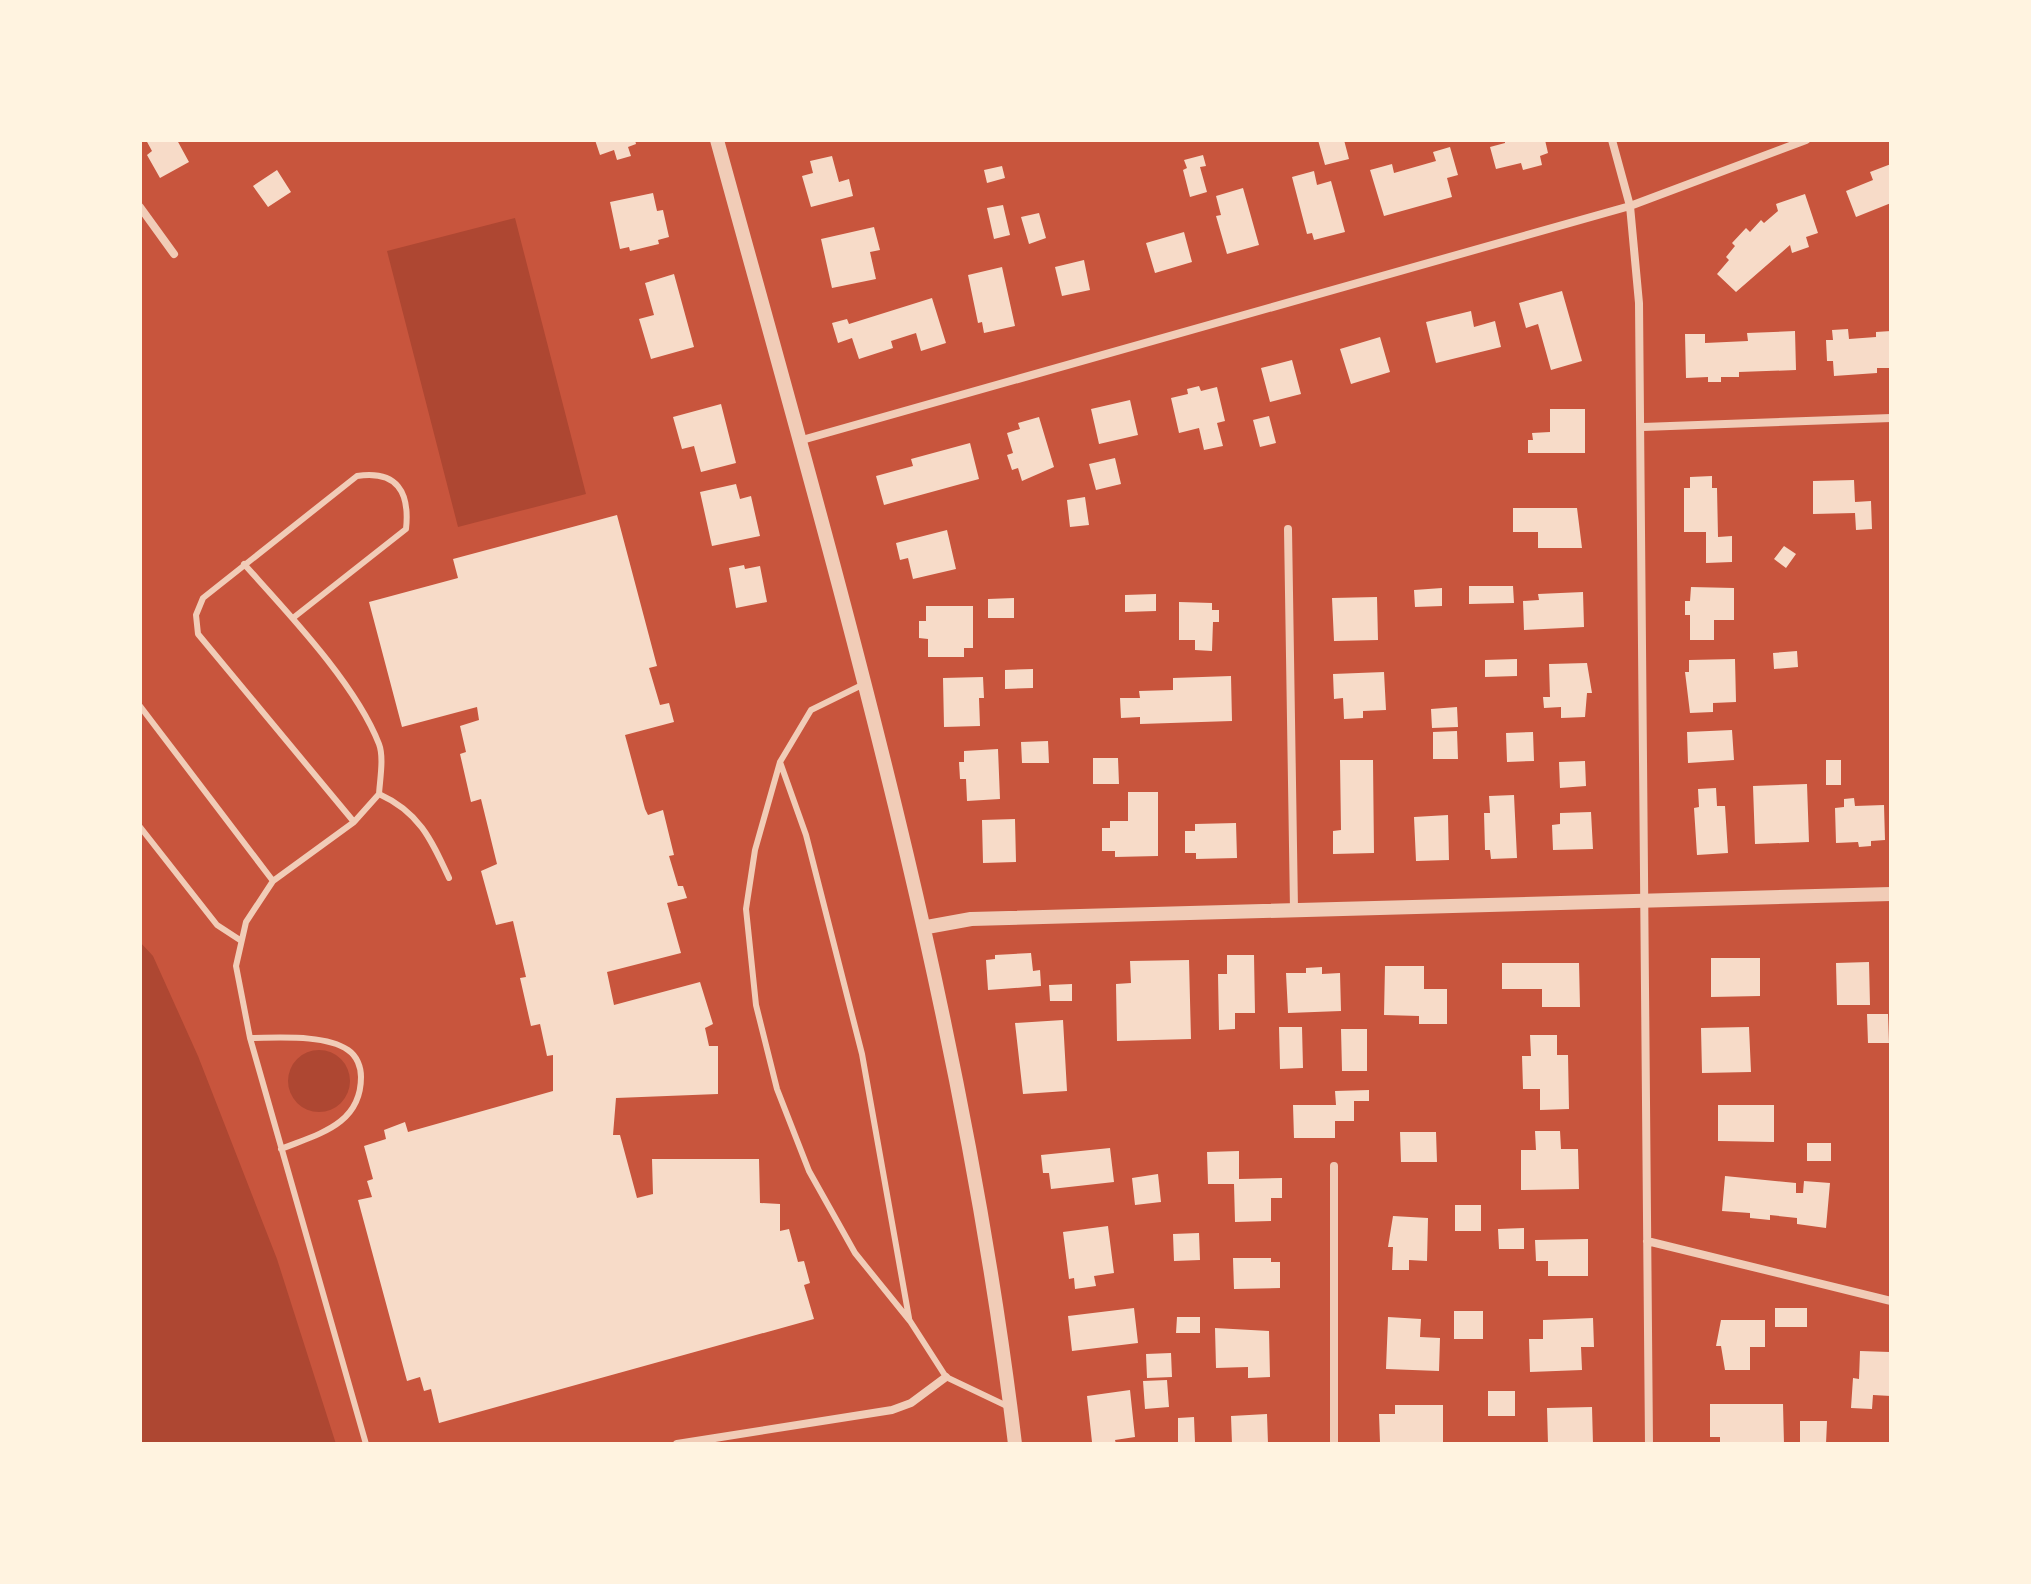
<svg xmlns="http://www.w3.org/2000/svg" width="2031" height="1584" viewBox="0 0 2031 1584" font-family="'Noto Sans',sans-serif">
	<style>
		.green { fill: #ae4732 }
		.building { fill: #f7dbc8 }
		.lines { fill: none; stroke-linecap: round; stroke-linejoin: round }
		.service { stroke: #f1ccb7; stroke-width: 6 }
		.minor { stroke: #f1ccb7; stroke-width: 8 }
		.tertiary { stroke: #f1ccb7; stroke-width: 14 }
	</style>
	<rect width="100%" height="100%" fill="#c8553d"/>
	<path class="green" d="M515 218 586 494 458 527 387 251Z
		M140 942 153 956 198 1056 277 1259 336 1444H140Z
		M288 1081a31 31 0 1 1 62 0a31 31 0 1 1-62 0Z"/>
	<path class="building" d="M146 140H177L189 162 160 178 147 155 152 151Z
		M595 140H635L636 144 628 147 631 156 617 160 614 150 600 155Z
		M1318 140H1344L1349 159 1325 165Z
		M1505 140H1545L1548 153 1540 156 1542 165 1523 170 1521 163 1496 169 1490 147 1505 143Z
		M1450 147 1458 175 1447 178 1452 197 1384 216 1370 170 1392 164 1394 173 1436 161 1433 152Z
		M1203 155 1206 166 1200 167 1207 192 1190 197 1183 170 1187 168 1184 160Z
		M832 156 839 182 849 179 853 196 811 207 802 176 813 173 810 161Z
		M1891 164V203L1856 217 1846 191 1873 180 1870 172Z
		M1002 166 1005 178 987 183 984 170Z
		M277 170 291 192 268 207 253 186Z
		M1314 171 1317 185 1331 181 1345 232 1314 240 1312 233 1307 234 1292 177Z
		M1243 188 1259 245 1227 254 1216 216 1221 215 1216 196Z
		M653 193 657 211 663 210 669 237 658 240 659 244 630 251 629 247 620 249 610 202Z
		M1805 194 1818 233 1806 237 1809 247 1792 253 1790 245 1736 292 1717 274 1729 260 1726 257 1735 246 1732 243 1746 228 1750 232 1761 220 1764 223 1778 211 1776 204Z
		M1003 205 1010 235 994 239 987 208Z
		M1039 213 1046 238 1029 244 1021 217Z
		M874 227 880 250 870 252 876 279 832 288 821 239Z
		M1184 232 1192 262 1155 273 1146 243Z
		M1084 260 1090 290 1062 296 1055 267Z
		M1002 267 1015 326 984 333 982 322 978 323 968 275Z
		M674 274 694 347 651 359 639 319 654 315 645 283Z
		M1562 291 1582 361 1551 370 1538 324 1526 328 1519 303Z
		M932 298 946 343 921 351 916 333 891 341 893 348 859 359 852 338 838 343 832 323 847 319 849 324Z
		M1471 311 1474 327 1495 321 1501 347 1436 363 1426 322Z
		M1848 329 1849 339 1876 337V332L1891 331V368H1877V373L1834 376 1833 361H1827L1826 340H1833L1832 330Z
		M1795 331 1796 370 1739 372V377H1721V382H1708V377L1686 378 1685 334H1705V343L1748 341 1747 333Z
		M1380 337 1390 372 1351 384 1340 349Z
		M1292 360 1301 394 1270 402 1261 368Z
		M1199 386 1201 391 1217 387 1225 421 1217 423 1223 446 1204 450 1199 428 1179 433 1171 398 1188 394 1187 389Z
		M1130 400 1138 435 1099 444 1091 409Z
		M721 404 736 463 701 472 694 446 682 449 673 417Z
		M1550 409H1585V453H1528V440H1533L1532 433 1550 432Z
		M1269 416 1276 443 1260 447 1253 420Z
		M1039 417 1054 467 1022 481 1018 468 1012 470 1007 455 1013 453 1007 433 1020 429 1018 423Z
		M970 443 979 479 884 505 876 476 913 466 911 459Z
		M1115 458 1121 484 1096 490 1089 464Z
		M1712 476V488H1717L1718 537 1732 536V562L1706 563V532H1684V488H1690V477Z
		M1854 480 1855 502 1871 501 1872 529 1856 530 1855 513 1813 514V481Z
		M736 484 740 499 751 496 760 536 712 546 700 492Z
		M1085 497 1089 525 1070 527 1067 500Z
		M1513 508H1577L1582 548H1538V532H1513Z
		M617 515 657 666 649 668 660 705 669 703 674 722 625 735 645 809 648 815 663 810 674 855 669 856 678 886H683L687 898 667 903 681 953 607 972 614 1005 700 982 713 1024 705 1028 709 1046H718V1094L616 1098 613 1135H620L637 1198 653 1194 652 1159H759L760 1203 780 1204V1231L789 1229 798 1262 804 1261 810 1283 804 1285 814 1319 439 1423 431 1389 424 1391 420 1377 407 1381 358 1200 372 1197 367 1181 373 1179 364 1146 386 1139 384 1130 405 1122 408 1132 553 1091V1055L547 1056 540 1024 531 1026 520 978 526 977 513 921 496 925 481 871 497 864 481 799 471 802 460 754 466 752 460 726 479 720 477 707 402 727 369 602 458 578 453 559Z
		M947 530 956 569 913 579 908 558 900 560 896 543Z
		M1784 546 1796 554 1786 568 1774 559Z
		M744 565 745 569 760 566 767 602 736 608 729 568Z
		M1469 586H1513L1514 603 1469 604Z
		M1691 587 1734 588V620H1714V640H1690V615H1685V601H1690Z
		M1442 588V606L1415 607 1414 590Z
		M1583 592 1584 627 1524 630 1523 601 1539 600 1538 594Z
		M1156 594V611L1125 612V595Z
		M1377 597 1378 640 1334 641 1332 598Z
		M1014 598V618H988V599Z
		M1179 602 1212 603V610H1219V622H1213L1212 651 1195 650V640H1179Z
		M926 606H973V648H964V657H928V639L919 638V621H926Z
		M1797 651 1798 667 1774 669 1773 653Z
		M1517 659V676L1485 677V660Z
		M1735 659 1736 702 1713 703V712L1690 713 1685 672H1689V660Z
		M1587 663 1592 693H1587L1585 717 1561 718V707L1544 708 1543 697H1550L1549 664Z
		M1033 669V688L1005 689V670Z
		M1384 672 1386 710 1363 711V718L1344 719 1343 698 1334 699 1333 674Z
		M1231 676 1232 721 1140 724V717L1121 718 1120 698H1140L1139 691 1173 690V678Z
		M983 677 984 698H979L980 726 944 727 943 678Z
		M1457 707 1458 727 1432 728 1431 709Z
		M1732 730 1734 760 1688 763 1687 732Z
		M1457 731 1458 759H1433V732Z
		M1533 732 1534 761 1507 762 1506 733Z
		M1048 741 1049 763H1022L1021 742Z
		M998 749 1000 799 967 801 966 779H960L959 762H964V751Z
		M1093 758H1118L1119 784H1093Z
		M1340 760H1373L1374 853 1333 854V831L1341 830Z
		M1826 760H1841V785H1826Z
		M1585 761 1586 786 1560 788 1559 762Z
		M1807 784 1809 842 1755 844 1753 786Z
		M1716 788 1717 806H1725L1728 853 1697 855 1694 808 1699 807 1698 789Z
		M1128 792H1158V856L1115 857V851H1102V828H1110V821H1128Z
		M1514 795 1517 858 1491 859 1490 850H1485L1484 813H1490L1489 796Z
		M1854 798 1855 806 1884 805 1885 840 1871 841V846L1859 847 1858 842 1836 843 1835 808 1844 807V799Z
		M1591 812 1593 849 1553 850 1552 825 1560 824V813Z
		M1448 815 1449 860 1416 861 1414 817Z
		M1015 819 1016 862 983 863 982 820Z
		M1236 823 1237 858 1196 859V853H1185V831H1195V824Z
		M1031 953 1033 971 1040 970 1041 986 988 990 986 960 995 959V955Z
		M1227 955H1254L1255 1013H1235V1029L1219 1030 1218 974H1227Z
		M1711 958H1760V996L1711 997Z
		M1189 960 1191 1039 1117 1041 1116 984 1131 983 1130 961Z
		M1869 962 1870 1005H1837L1836 963Z
		M1502 963H1579L1580 1007H1542V989H1502Z
		M1385 966H1424V989H1447V1024H1419V1016L1384 1015Z
		M1322 967V974L1340 973 1341 1011 1288 1013 1286 973H1306V968Z
		M1072 984V1001H1050L1049 985Z
		M1867 1014H1888L1889 1043H1868Z
		M1063 1020 1067 1091 1023 1094 1015 1023Z
		M1279 1027H1302L1303 1068 1280 1069Z
		M1749 1027 1751 1072 1702 1073 1701 1028Z
		M1341 1029H1367V1071H1342Z
		M1530 1035H1557V1055H1568L1569 1109 1540 1110V1089H1523L1522 1056H1531Z
		M1369 1090V1101H1354V1121H1335V1138H1294L1293 1105H1336L1335 1091Z
		M1718 1105H1774V1142L1718 1141Z
		M1535 1131H1560L1561 1149H1578L1579 1189 1521 1190V1150H1536Z
		M1400 1132H1436L1437 1162H1401Z
		M1807 1143H1831V1161H1807Z
		M1110 1148 1114 1182 1051 1189 1049 1173H1043L1041 1155Z
		M1239 1151V1179L1282 1178V1198H1271V1221L1235 1222 1234 1184H1208L1207 1152Z
		M1158 1174 1161 1202 1135 1205 1132 1178Z
		M1725 1176 1796 1183V1193H1803L1804 1181 1830 1183 1826 1228 1797 1224V1218L1770 1215V1220L1750 1218V1213L1722 1211Z
		M1455 1205H1481V1231H1455Z
		M1393 1216 1428 1218 1427 1261 1409 1260V1270H1392L1393 1247H1388Z
		M1108 1226 1114 1273 1094 1276 1096 1286 1075 1289 1074 1278 1069 1279 1063 1232Z
		M1524 1228V1249H1499L1498 1229Z
		M1199 1233 1200 1260 1174 1261 1173 1234Z
		M1588 1239V1276H1548V1261H1536L1535 1240Z
		M1233 1258H1271V1262H1280V1288L1234 1289Z
		M1134 1308 1138 1343 1072 1351 1068 1316Z
		M1775 1308H1807V1327H1775Z
		M1454 1311H1483V1339H1454Z
		M1177 1317H1200V1333H1176Z
		M1388 1317 1421 1319 1420 1337 1440 1338 1439 1371 1386 1369Z
		M1593 1318 1594 1347H1581L1582 1370 1530 1372 1529 1339H1543V1320Z
		M1721 1320H1765V1347H1750V1370H1725L1721 1346H1716Z
		M1215 1328 1269 1331 1270 1377 1248 1378V1367L1216 1368Z
		M1860 1351 1890 1352 1891 1396 1873 1395 1872 1409 1851 1408 1853 1378 1859 1379Z
		M1171 1353 1172 1377 1147 1378 1146 1354Z
		M1167 1380 1169 1407 1145 1409 1143 1381Z
		M1130 1390 1135 1437 1115 1440 1116 1444 1092 1442 1087 1396Z
		M1488 1391H1515V1416H1488Z
		M1710 1404H1783L1784 1444H1720V1437H1710Z
		M1395 1405H1443V1444L1380 1442 1379 1414H1395Z
		M1592 1407 1593 1444H1548L1547 1408Z
		M1267 1414 1268 1444H1232L1231 1416Z
		M1194 1417 1195 1442H1178V1418Z
		M1800 1421H1827L1826 1444H1800Z"/>
	<g class="lines">
		<path class="service" d="M244 564C287 612 356 684 379 744 384 757 380 779 379 794L354 822 273 881 246 922 236 966 250 1038 366 1444
			M293 618 406 529C410 492 397 470 357 476L203 598 196 615 198 634 354 822
			M864 684 811 710 780 762 755 850 746 909 756 1005 777 1089 809 1171 855 1253 910 1321 946 1377 1009 1407
			M140 706 273 881
			M780 762 806 835 862 1054 909 1318
			M379 794C419 812 431 839 449 878
			M140 827 217 925 240 940
			M250 1038C277 1038 325 1034 348 1050 357 1056 361 1067 361 1077 361 1125 318 1134 281 1149"/>
		<path class="minor" d="M1612 140 1630 206 1639 303 1649 1444
			M140 207 174 254
			M1643 427 1891 418
			M802 440 1630 206 1806 140
			M1288 529 1294 909
			M1334 1166V1444
			M1647 1241 1891 1301
			M677 1444 892 1410 911 1403 946 1377"/>
		<path class="tertiary" d="M717 140C835 570 962 1000 1015 1444
			M927 927 971 919 1891 894"/>
	</g>
	<rect width="2031" height="1584" fill="none" stroke="#fff3e0" stroke-width="284"/>
</svg>
